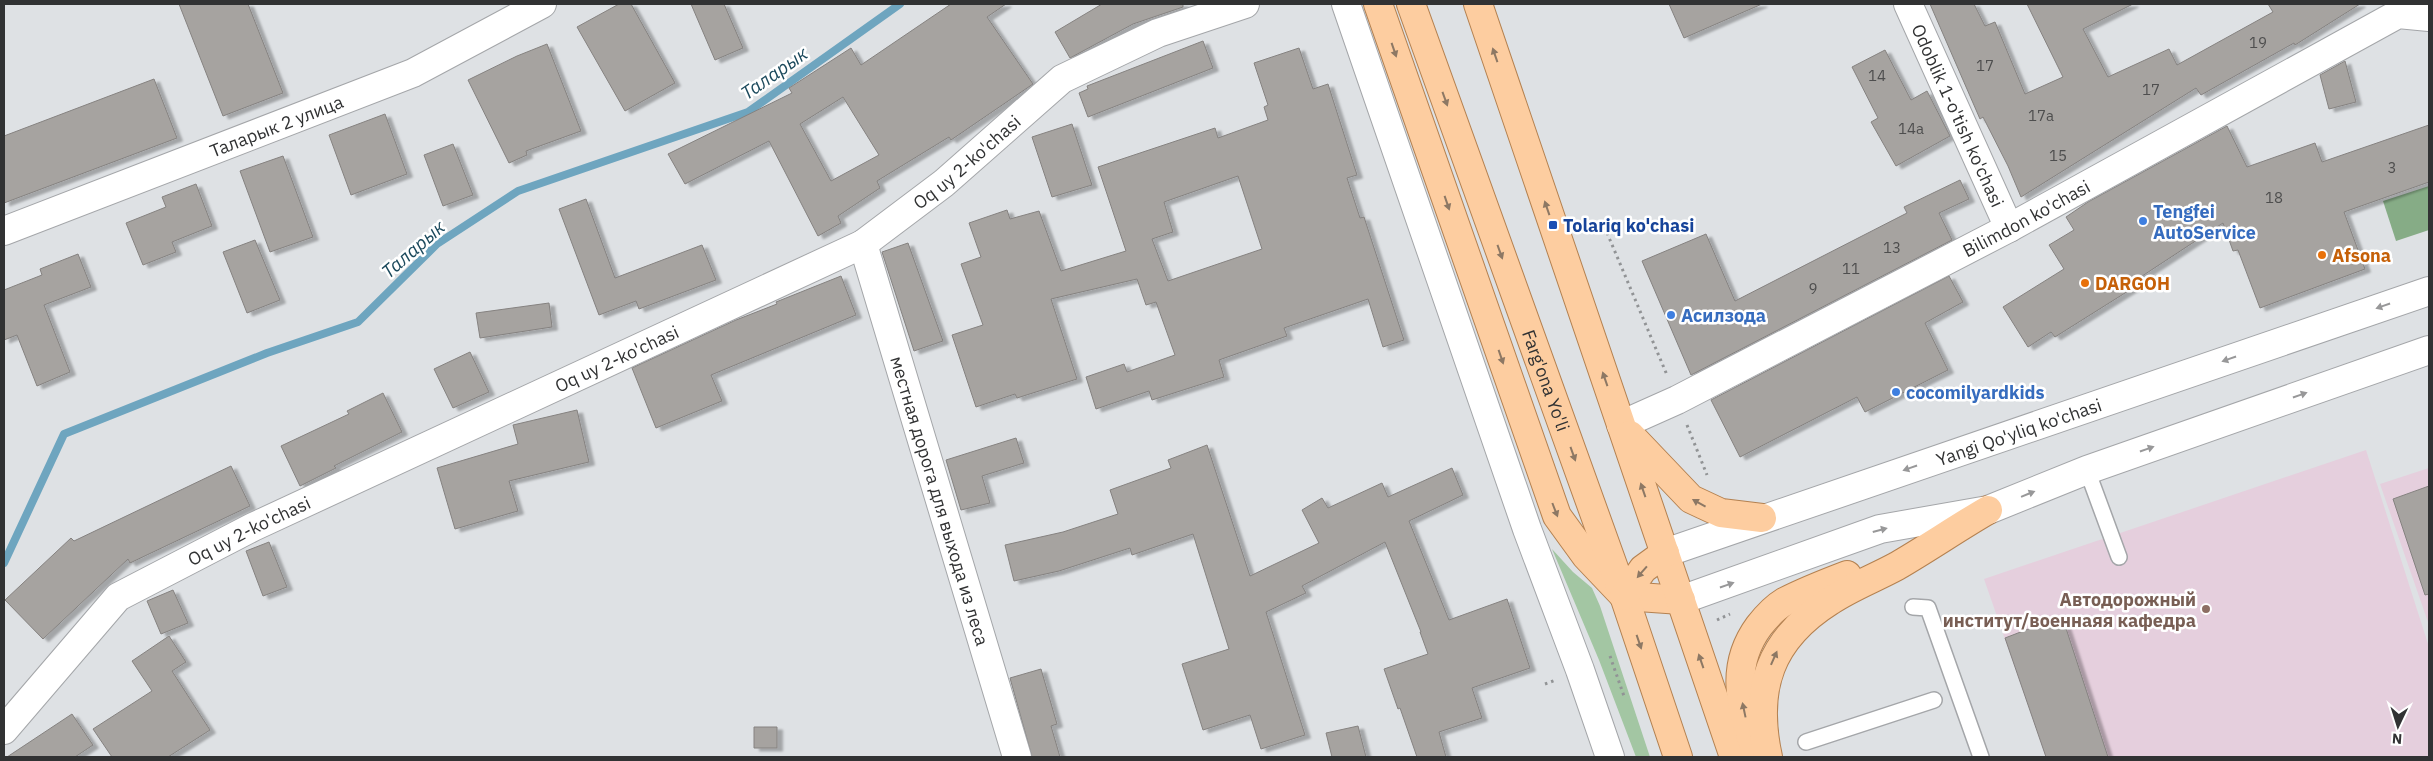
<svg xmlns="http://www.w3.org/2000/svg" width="2433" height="761" viewBox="0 0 2433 761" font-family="'IBM Plex Sans',sans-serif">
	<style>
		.education { fill: #e5cfdd }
		.green { fill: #a3c6a3 }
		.forest { fill: #86ac86 }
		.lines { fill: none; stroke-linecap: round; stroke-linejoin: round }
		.stream { stroke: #6ea5bf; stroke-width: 8 }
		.building { fill: #a6a3a0; stroke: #858280; fill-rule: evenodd; filter: url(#shadow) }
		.lane-casing { stroke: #a4a6a9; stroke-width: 18 }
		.street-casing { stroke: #a4a6a9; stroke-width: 30 }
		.secondary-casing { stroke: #a4a6a9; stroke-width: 30 }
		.primary-casing { stroke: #b48150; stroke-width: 30 }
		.path { stroke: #919395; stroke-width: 3; stroke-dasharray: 2.5 4; stroke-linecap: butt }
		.lane { stroke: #fff; stroke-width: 15 }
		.street { stroke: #fff; stroke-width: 28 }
		.secondary { stroke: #fff; stroke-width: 28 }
		.primary { stroke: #fdcda0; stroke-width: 28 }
		.oneway { fill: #8d7864 }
		.oneway2 { fill: #989899 }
		.shop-dot { fill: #3f7fe0; stroke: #fff; stroke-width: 2 }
		.transit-dot { fill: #1a4fb4; stroke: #fff; stroke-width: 2 }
		.food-dot { fill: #e8710a; stroke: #fff; stroke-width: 2 }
		.education-dot { fill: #8d6e63; stroke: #fff; stroke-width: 2 }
		.labels { text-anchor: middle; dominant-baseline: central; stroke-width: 5; stroke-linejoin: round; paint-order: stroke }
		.number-label { font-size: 15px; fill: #4e4e4e }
		.street-label { font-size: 18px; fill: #313233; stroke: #fff }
		.shop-label { font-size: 18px; font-weight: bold; fill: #366cbe; stroke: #fff; text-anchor: start }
		.transit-label { font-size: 18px; font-weight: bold; fill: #164399; stroke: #fff; text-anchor: start }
		.food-label { font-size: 18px; font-weight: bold; fill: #c56008; stroke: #fff; text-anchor: start }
		.education-label { font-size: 18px; font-weight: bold; fill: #785e54; stroke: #fff; text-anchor: end }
		.water-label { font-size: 19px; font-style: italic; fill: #1b495c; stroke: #fff }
	</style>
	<defs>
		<filter id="shadow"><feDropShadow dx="5.5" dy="3" stdDeviation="1" flood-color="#0004"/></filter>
	</defs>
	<rect width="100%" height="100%" fill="#dee1e4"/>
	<path class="education" d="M2366 450 2429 647V757H2046L1984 579Z
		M2429 468V625L2380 484Z"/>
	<path class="green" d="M1552 549 1573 572 1592 588 1600 606 1650 757H1636L1599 660Z"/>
	<path class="forest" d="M2429 186V230L2396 241 2383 201Z"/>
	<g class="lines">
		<path class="stream" d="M4 563 64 434 267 353 358 322 437 244 518 191 748 112 900 4"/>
	</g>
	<path class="building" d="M179 4H248L283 93 223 116Z
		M619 4H631L675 83 625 111 577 27Z
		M691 4H724L743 48 715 60Z
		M951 4H1006L987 17 1033 84 951 140 949 137 877 181 880 188 838 216 841 223 818 236 769 141 685 184 668 154 792 93 789 88 851 48 861 65ZM843 97 879 155 831 181 800 124Z
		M1102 4H1183V7L1133 24 1070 58 1055 32Z
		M1669 4H1762L1684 38Z
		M1930 4H1974L1985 26 1995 22 2025 94 2063 77 2027 4H2133L2083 29 2108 77 2169 49 2177 65 2273 12 2268 4H2360L2295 45 2294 43 2201 95 2196 88 2021 197 2008 166 1983 117 1980 119Z
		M1203 41 1213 68 1088 117 1079 93 1088 89 1087 86Z
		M547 44 581 131 526 151 527 155 509 163 468 80 517 56Z
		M1299 48 1313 89 1328 84 1357 175 1347 178 1360 218 1364 217 1404 340 1383 347 1368 299 1284 328 1287 336 1219 360 1224 377 1152 400 1149 391 1096 409 1086 377 1124 364 1127 372 1175 355 1156 302 1146 305 1137 279 1051 299 1077 379 1017 398 1015 394 976 407 952 335 983 325 961 264 981 257 969 223 1007 210 1010 219 1039 211 1061 271 1126 251 1098 167 1215 128 1218 138 1268 120 1264 107 1268 105 1254 63ZM1238 176 1262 249 1168 281 1152 239 1173 232 1164 202Z
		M1885 50 1911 100 1927 91 1950 136 1896 166 1871 122 1878 118 1852 67Z
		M2345 61 2356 102 2329 109 2320 75Z
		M154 79 177 138 4 203V136Z
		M385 114 407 174 351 195 329 135Z
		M1072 124 1092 185 1052 197 1032 137Z
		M2429 125V182L2344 212 2365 269 2260 308 2238 250 2233 251 2223 223 2130 284 2133 288 2055 337 2051 332 2028 347 2003 307 2064 269 2049 245 2074 230 2066 217 2088 202 2227 126 2247 167 2315 143 2322 162Z
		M453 144 473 195 443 206 424 155Z
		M283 156 313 237 270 252 240 171Z
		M1960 180 1969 199 1939 213 1952 240 1691 375 1642 261 1706 234 1735 301 1907 213 1904 207Z
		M196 184 212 226 172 242 176 252 143 265 126 223 166 207 162 197Z
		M586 199 615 278 702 245 716 280 639 309 636 301 599 315 559 209Z
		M255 240 280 300 247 313 223 252Z
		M908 243 943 341 914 351 882 252Z
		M78 254 91 287 44 305 70 372 37 386 17 335 4 340V290L42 275 40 269Z
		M841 276 856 315 711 375 722 401 656 428 632 368 736 320 777 304 776 302Z
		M1949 276 1963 302 1925 323 1948 370 1865 412 1857 397 1740 457 1711 400Z
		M549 303 552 327 480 338 476 313Z
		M470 352 489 392 453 408 434 369Z
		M383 393 402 432 334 466 336 468 300 486 281 446 349 414 347 411Z
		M577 410 589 462 509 481 518 511 455 529 437 468 518 444 513 425Z
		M1016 438 1024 463 982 476 990 503 961 510 946 460Z
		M1207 445 1250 576 1319 543 1302 510 1322 498 1328 508 1382 483 1388 497 1452 468 1463 495 1409 521 1449 620 1507 599 1530 668 1472 688 1482 718 1439 732 1446 757H1417L1400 708 1398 709 1384 669 1428 654 1420 632H1421L1385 542 1302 586 1306 593 1266 612 1305 735 1261 749 1250 715 1203 730 1182 664 1229 649 1193 534 1132 555 1130 548 1059 571 1014 581 1005 545 1063 532 1118 514 1110 490 1171 468 1168 460Z
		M231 466 250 506 130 563 128 559 43 639 5 600 71 538 74 541Z
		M2429 486V594L2425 595 2393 499Z
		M269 542 287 587 263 596 246 551Z
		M173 590 188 623 161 634 147 601Z
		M2062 616 2108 757H2046L2005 638Z
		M169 636 186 662 172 671 210 730 168 757H112L93 729 152 691 132 661Z
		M1041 669 1057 724 1051 726 1060 757H1032L1010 678Z
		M72 714 93 745 75 757H7Z
		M1358 726 1366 757H1332L1326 733Z
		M754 727H777V748H754Z"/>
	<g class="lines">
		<defs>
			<path id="lane" d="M2087 470 2119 557
				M1913 607 1928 608 1981 757
				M1806 742 1934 700"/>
			<g id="street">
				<path id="s1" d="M1908 4 2009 228"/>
				<path id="s2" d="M4 231 413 73 542 4"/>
				<path id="s3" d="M863 244 1017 757"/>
				<path id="s4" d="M1621 425 1677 400 2009 228 2398 14 2429 17"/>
				<path id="s5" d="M4 730 118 597 253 527 863 244 944 183 1062 79 1158 33 1245 4"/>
			</g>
			<g id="secondary">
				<path d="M1346 4 1527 529 1580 670 1610 757"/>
				<path id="s6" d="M1665 553 2429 291"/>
				<path d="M1681 600 1880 529 1988 510 2087 470 2429 350"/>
			</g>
			<g id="primary">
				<path d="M1378 4 1557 516 1586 556 1624 596 1681 600"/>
				<path id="s7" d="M1411 4 1624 596 1678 757"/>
				<path d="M1478 4 1734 757"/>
				<path d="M1630 435 1691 499 1721 513 1762 518"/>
				<path d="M1624 596 1643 569 1665 553"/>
				<path d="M1756 753C1742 708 1728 668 1759 626 1766 617 1774 608 1784 602 1803 592 1826 583 1847 575"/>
				<path d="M1768 757C1753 688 1770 639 1830 601 1851 587 1875 578 1897 566 1928 548 1957 528 1988 510"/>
			</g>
		</defs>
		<use href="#lane" class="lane-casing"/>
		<use href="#street" class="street-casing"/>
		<use href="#secondary" class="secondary-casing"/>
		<use href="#primary" class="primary-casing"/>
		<path class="path" d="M1602 221 1667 375
			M1687 425 1707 475
			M1717 620 1730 614
			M1610 656 1625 699
			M1545 684 1556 680"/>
		<use href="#lane" class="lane"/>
		<use href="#street" class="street"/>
		<use href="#secondary" class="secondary"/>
		<use href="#primary" class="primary"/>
	</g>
	<defs><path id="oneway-solid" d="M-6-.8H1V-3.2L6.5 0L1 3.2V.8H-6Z" transform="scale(1.25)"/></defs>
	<g class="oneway">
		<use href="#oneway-solid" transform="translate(1394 50) rotate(71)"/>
		<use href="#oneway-solid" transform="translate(1495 55) rotate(-109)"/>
		<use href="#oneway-solid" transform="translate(1445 99) rotate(70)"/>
		<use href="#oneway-solid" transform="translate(1447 203) rotate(71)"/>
		<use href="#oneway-solid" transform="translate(1547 208) rotate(-109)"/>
		<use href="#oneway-solid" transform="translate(1500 252) rotate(70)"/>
		<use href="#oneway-solid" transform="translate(1501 357) rotate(71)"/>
		<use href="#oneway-solid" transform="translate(1605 379) rotate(-109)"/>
		<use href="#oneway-solid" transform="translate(1573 454) rotate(70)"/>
		<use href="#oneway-solid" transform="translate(1643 490) rotate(-109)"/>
		<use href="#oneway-solid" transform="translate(1699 503) rotate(-151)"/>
		<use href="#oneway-solid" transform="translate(1555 510) rotate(69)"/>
		<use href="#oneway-solid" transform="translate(1642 572) rotate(131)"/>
		<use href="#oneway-solid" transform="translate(1639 642) rotate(71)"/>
		<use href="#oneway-solid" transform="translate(1774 658) rotate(-66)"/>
		<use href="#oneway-solid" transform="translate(1701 661) rotate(-109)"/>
		<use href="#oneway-solid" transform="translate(1744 710) rotate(-102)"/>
	</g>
	<g class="oneway2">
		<use href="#oneway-solid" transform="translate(2383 306) rotate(161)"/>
		<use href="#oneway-solid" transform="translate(2229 359) rotate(161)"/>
		<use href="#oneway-solid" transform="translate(2300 395) rotate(-19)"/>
		<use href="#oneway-solid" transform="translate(2147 449) rotate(-19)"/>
		<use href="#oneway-solid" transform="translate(1910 468) rotate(161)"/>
		<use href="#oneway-solid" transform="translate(2028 494) rotate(-22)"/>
		<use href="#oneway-solid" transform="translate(1880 530) rotate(-15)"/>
		<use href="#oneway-solid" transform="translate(1727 585) rotate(-19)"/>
	</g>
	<g class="shop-dot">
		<circle cx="2143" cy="221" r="5"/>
		<circle cx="1671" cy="315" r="5"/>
		<circle cx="1896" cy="392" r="5"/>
	</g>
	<rect class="transit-dot" x="1548" y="220" width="10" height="10" rx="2.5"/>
	<g class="food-dot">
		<circle cx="2322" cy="255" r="5"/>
		<circle cx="2085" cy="283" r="5"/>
	</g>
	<circle class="education-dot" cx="2206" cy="609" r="5"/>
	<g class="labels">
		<g class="number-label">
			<text x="2258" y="42">19</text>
			<text x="1985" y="65">17</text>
			<text x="1877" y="75">14</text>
			<text x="2151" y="89">17</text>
			<text x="2041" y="115">17a</text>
			<text x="1911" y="128">14a</text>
			<text x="2058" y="155">15</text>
			<text x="2392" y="167">3</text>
			<text x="2274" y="197">18</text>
			<text x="1892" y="247">13</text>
			<text x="1851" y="268">11</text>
			<text x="1813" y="288">9</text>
		</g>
		<g class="street-label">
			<text stroke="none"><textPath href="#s1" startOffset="122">Odoblik 1-o'tish ko'chasi</textPath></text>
			<text stroke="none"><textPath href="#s2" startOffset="292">Таларык 2 улица</textPath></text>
			<text stroke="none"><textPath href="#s5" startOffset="1132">Oq uy 2-ko'chasi</textPath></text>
			<text stroke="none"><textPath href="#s4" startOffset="455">Bilimdon ko'chasi</textPath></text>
			<text stroke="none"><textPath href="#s5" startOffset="728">Oq uy 2-ko'chasi</textPath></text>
			<text stroke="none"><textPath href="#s7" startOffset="400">Farg'ona Yo'li</textPath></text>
			<text stroke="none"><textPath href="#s6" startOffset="374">Yangi Qo'yliq ko'chasi</textPath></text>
			<text stroke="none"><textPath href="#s3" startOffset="268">местная дорога для выхода из леса</textPath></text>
			<text stroke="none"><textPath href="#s5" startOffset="322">Oq uy 2-ko'chasi</textPath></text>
		</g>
		<g class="shop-label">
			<text x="2153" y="211">Tengfei<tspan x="2153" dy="21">AutoService</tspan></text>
			<text x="1681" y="315">Асилзода</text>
			<text x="1906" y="392">cocomilyardkids</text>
		</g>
		<g class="transit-label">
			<text x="1563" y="225">Tolariq ko'chasi</text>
		</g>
		<g class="food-label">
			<text x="2332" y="255">Afsona</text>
			<text x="2095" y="283">DARGOH</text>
		</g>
		<g class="education-label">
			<text x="2196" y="599">Автодорожный<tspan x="2196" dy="21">институт/военнаяя кафедра</tspan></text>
		</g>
		<g class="water-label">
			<text transform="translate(774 73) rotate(-35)">Таларык</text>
			<text transform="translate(413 249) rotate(-41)">Таларык</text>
		</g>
	</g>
	<rect width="2433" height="761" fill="none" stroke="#313233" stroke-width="10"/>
	<g transform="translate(2398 726) rotate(184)" stroke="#ffffff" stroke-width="4" paint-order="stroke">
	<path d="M0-4L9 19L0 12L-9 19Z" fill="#313233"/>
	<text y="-8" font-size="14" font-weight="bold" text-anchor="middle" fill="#313233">N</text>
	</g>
</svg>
